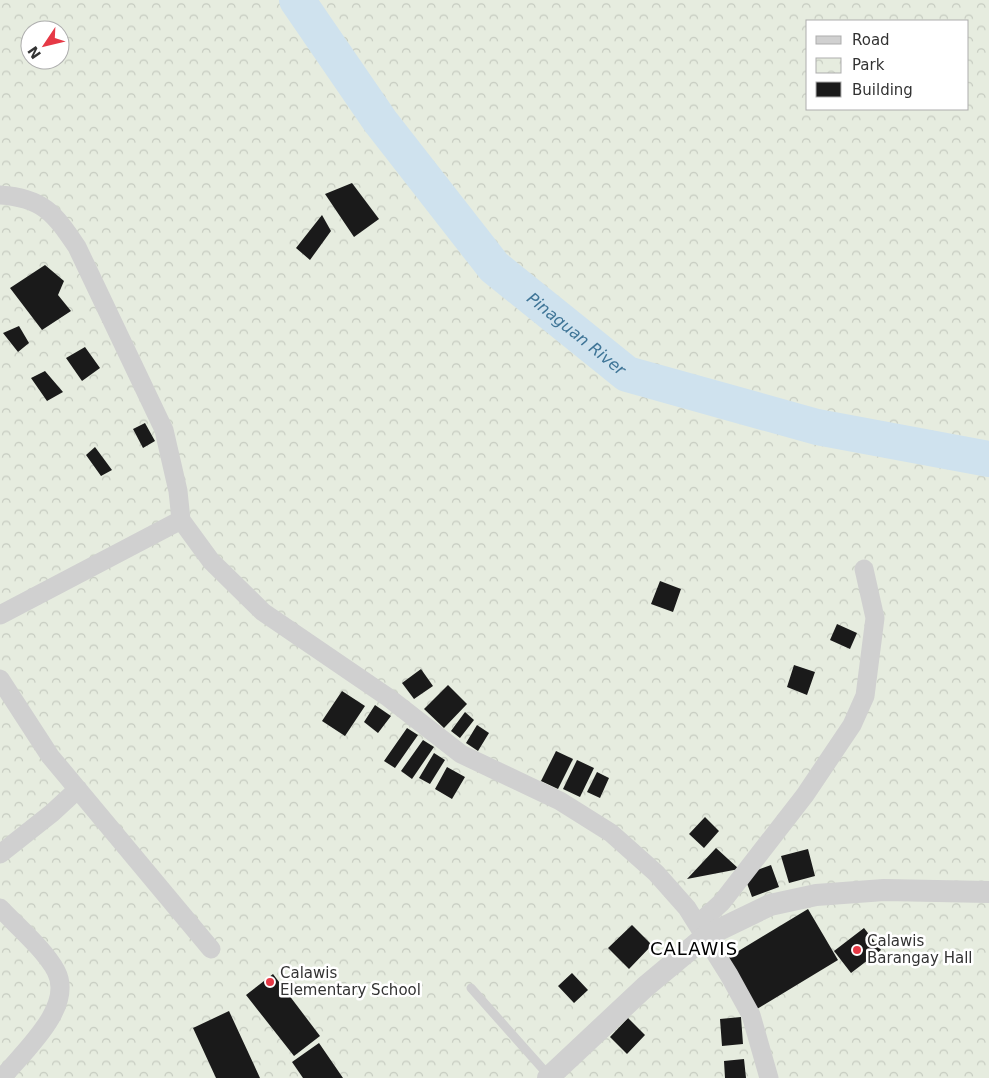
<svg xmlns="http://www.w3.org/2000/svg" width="989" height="1078" viewBox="0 0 989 1078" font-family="'DejaVu Sans',sans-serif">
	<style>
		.park { fill: url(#park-crowns); fill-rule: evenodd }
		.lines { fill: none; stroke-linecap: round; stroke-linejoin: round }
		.river { stroke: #cfe2ee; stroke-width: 36 }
		.building { fill: #1a1a1a }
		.service { stroke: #d0d0d0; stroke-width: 9 }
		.minor { stroke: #d0d0d0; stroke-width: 19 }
		.tertiary { stroke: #d0d0d0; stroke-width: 22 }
		.poi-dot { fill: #e63946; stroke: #fff; stroke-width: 2 }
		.labels { text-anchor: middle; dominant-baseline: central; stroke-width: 5; stroke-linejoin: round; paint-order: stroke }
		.poi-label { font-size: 15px; fill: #333; stroke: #fff; text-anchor: start }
		.water-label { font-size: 16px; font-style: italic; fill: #3f7597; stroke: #fff }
		.quarter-label { font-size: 18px; letter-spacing: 1px; fill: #000; stroke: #fff }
	</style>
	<defs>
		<pattern id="park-crowns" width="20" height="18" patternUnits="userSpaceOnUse" patternTransform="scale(1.25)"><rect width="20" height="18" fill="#e6ecdf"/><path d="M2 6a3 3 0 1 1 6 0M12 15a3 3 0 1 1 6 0" fill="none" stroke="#c6cbc0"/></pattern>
	</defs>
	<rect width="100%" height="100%" fill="#fff"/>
	<path class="park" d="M0 0H989V1078H0ZM808 21H968V109H808ZM30 30H60V60H30Z"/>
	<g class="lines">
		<path class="river" id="s1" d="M297 0 380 121 494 267 627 374 817 427 989 459"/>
	</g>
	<path class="building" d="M352 183 379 219 354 237 325 194Z
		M322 215 331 231 310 260 296 248Z
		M45 265 64 281 58 295 71 311 42 330 10 288Z
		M19 326 29 343 18 352 3 333Z
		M85 347 100 368 82 381 66 358Z
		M45 371 63 392 47 401 31 378Z
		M145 423 155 441 143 448 133 429Z
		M95 447 112 470 101 476 86 455Z
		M660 581 681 589 673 612 651 604Z
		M837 624 857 633 850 649 830 640Z
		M794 665 815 672 807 695 787 687Z
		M421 669 433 686 414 699 402 683Z
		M448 685 467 704 444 728 424 709Z
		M342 691 365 706 345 736 322 721Z
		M375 705 391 716 378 733 364 722Z
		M465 712 474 720 460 738 451 731Z
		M477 725 489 733 478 751 466 743Z
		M407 728 418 735 395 768 384 761Z
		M423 740 434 747 412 779 401 771Z
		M556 751 573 759 558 789 541 781Z
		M434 753 445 760 430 784 419 778Z
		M577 760 594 768 580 797 563 789Z
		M447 767 465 777 452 799 435 789Z
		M597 772 609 778 600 798 587 792Z
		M705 817 719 831 704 848 689 834Z
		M716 848 739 869 687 879Z
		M808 849 815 876 789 883 781 856Z
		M771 865 779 887 752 897 744 875Z
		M808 909 838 960 757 1009 727 958Z
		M632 925 652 945 629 969 608 948Z
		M864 928 881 950 851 973 834 951Z
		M572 973 588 990 574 1003 558 986Z
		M273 974 320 1036 294 1056 246 995Z
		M229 1011 260 1078H216L193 1028Z
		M741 1017 743 1044 722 1046 720 1019Z
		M628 1018 645 1035 627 1054 610 1037Z
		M319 1043 343 1078H303L292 1062Z
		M744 1059 746 1078H725L724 1061Z"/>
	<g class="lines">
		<path class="service" d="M471 988 550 1077"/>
		<path class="minor" d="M0 195C43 198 54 213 77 247L164 430 178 491 181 520 211 561 263 612 389 698 461 754 560 801 611 833 656 873 687 908 729 975 751 1015 769 1078
			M0 615 181 520
			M0 679 50 756 211 949
			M0 854 52 813 78 789
			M0 908C17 926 45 950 56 971 75 1007 23 1052 2 1078
			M698 924 722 902 805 795 852 725 865 696 875 618 864 569"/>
		<path class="tertiary" d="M548 1078 645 987 706 936 770 905 816 895 884 890 989 892"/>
	</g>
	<g class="poi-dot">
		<circle cx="857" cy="950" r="5"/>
		<circle cx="270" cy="982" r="5"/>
	</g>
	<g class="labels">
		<g class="poi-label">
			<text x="867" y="941">Calawis<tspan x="867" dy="17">Barangay Hall</tspan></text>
			<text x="280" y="973">Calawis<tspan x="280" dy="17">Elementary School</tspan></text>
		</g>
		<g class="water-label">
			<text stroke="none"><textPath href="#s1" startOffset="438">Pinaguan River</textPath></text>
		</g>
		<g class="quarter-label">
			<text x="694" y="948">CALAWIS</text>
		</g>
	</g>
	<rect x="806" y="20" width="162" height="90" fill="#ffffff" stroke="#adadad"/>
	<rect x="816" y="36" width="25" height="8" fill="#d0d0d0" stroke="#adadad"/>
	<text x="852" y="45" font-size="15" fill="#333333">Road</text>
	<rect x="816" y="58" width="25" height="15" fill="url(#park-crowns)" stroke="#adadad"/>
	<text x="852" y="70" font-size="15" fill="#333333">Park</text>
	<rect x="816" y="82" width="25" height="15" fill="#1a1a1a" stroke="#adadad"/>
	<text x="852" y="95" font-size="15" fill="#333333">Building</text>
	<g transform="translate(45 45) rotate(235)"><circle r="24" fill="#ffffff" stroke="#adadad"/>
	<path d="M0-4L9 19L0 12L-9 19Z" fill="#e63946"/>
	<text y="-8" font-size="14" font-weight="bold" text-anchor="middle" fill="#333333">N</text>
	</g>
</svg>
